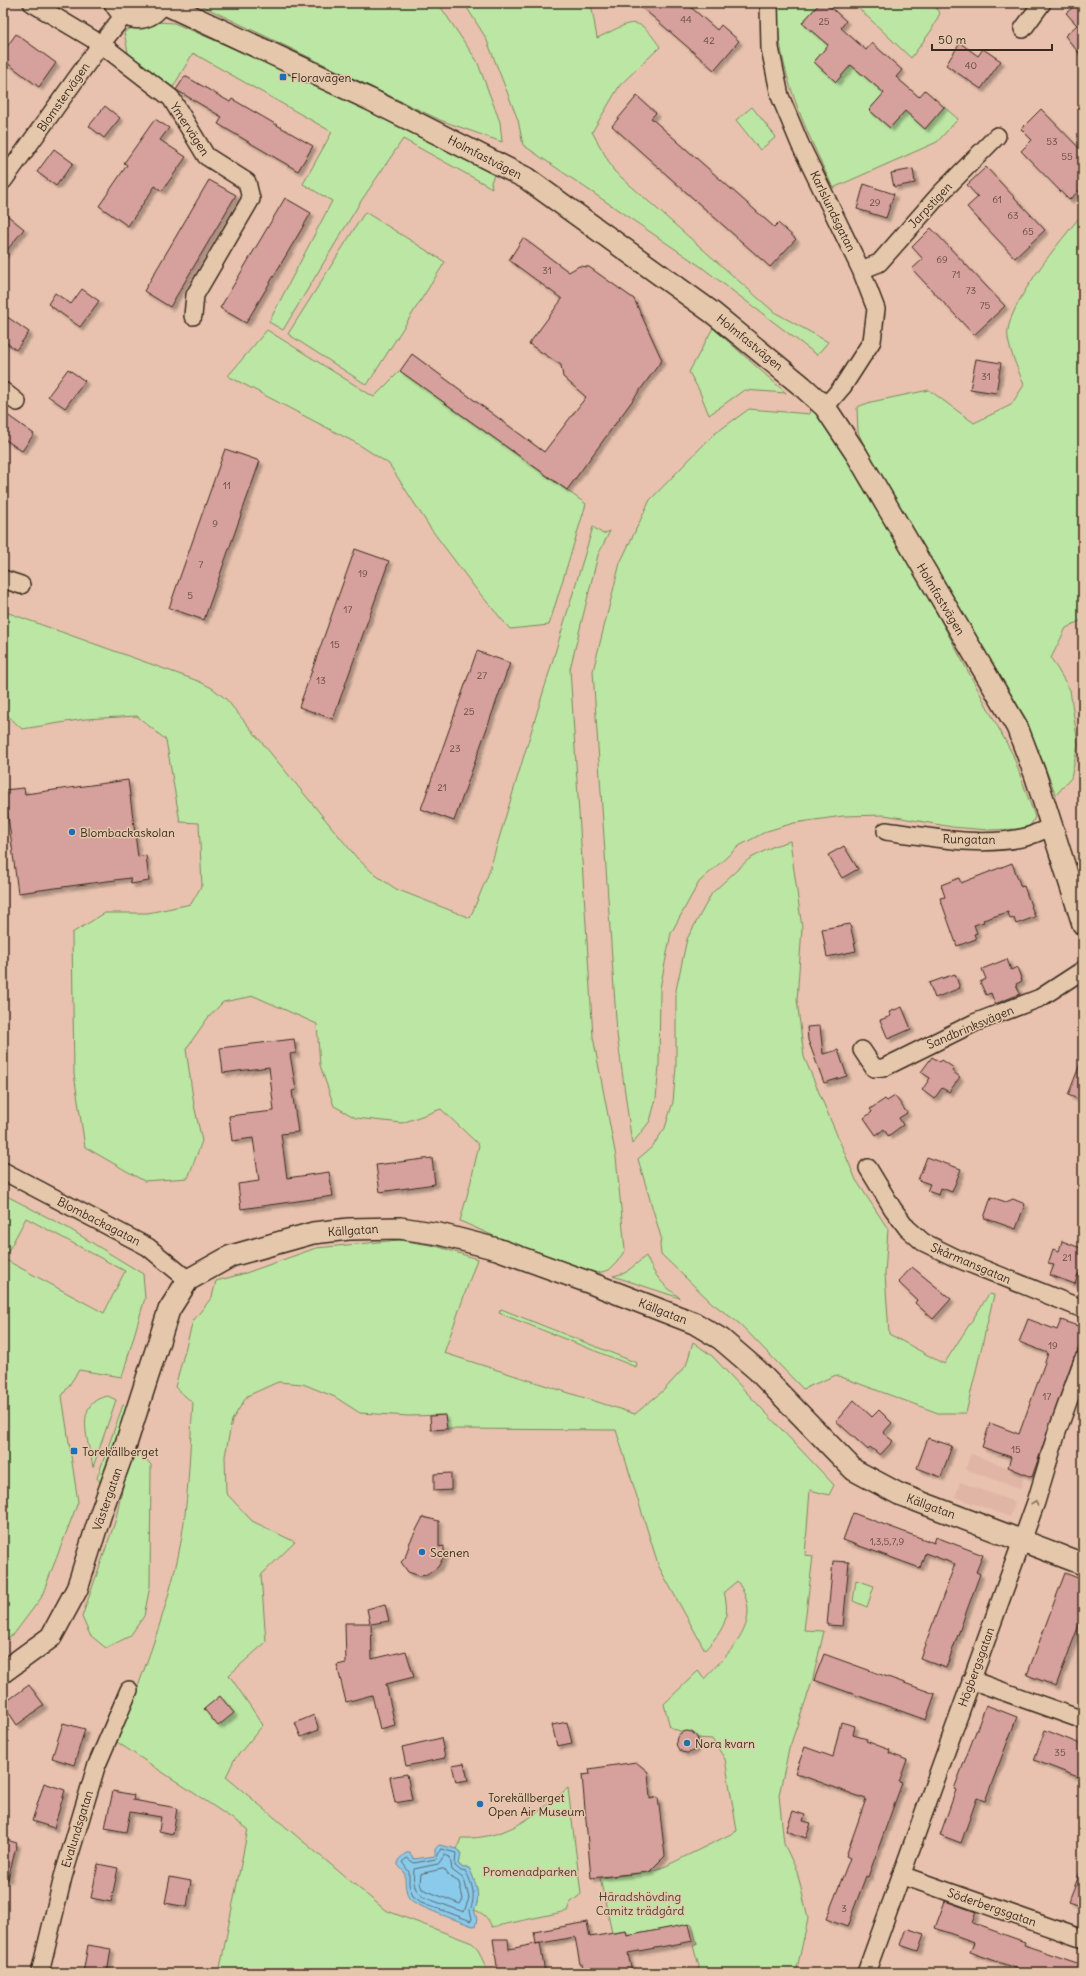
<svg xmlns="http://www.w3.org/2000/svg" width="1086" height="1976" viewBox="0 0 1086 1976" font-family="Delius,sans-serif">
	<style>
		.built { fill: #e0b5a6 }
		.green { fill: #bce6a3; stroke: #7c8860; fill-rule: evenodd }
		.water { fill: #8acaeb; stroke: #6a8a99 }
		.lines { fill: none; stroke-linecap: round; stroke-linejoin: round }
		.shore { stroke: #5b6a70; stroke-width: 1 }
		.building { fill: #d6a09c; stroke: #3b2a1e; filter: url(#shadow) }
		.minor-casing { stroke: #3b2a1e; stroke-width: 20 }
		.tertiary-casing { stroke: #3b2a1e; stroke-width: 24 }
		.minor { stroke: #e5c8ac; stroke-width: 17 }
		.tertiary { stroke: #e5c8ac; stroke-width: 21 }
		.oneway { stroke: #88715e }
		.poi-dot { fill: #1f6fb2; stroke: #e5c8ac; stroke-width: 1.5 }
		.labels { text-anchor: middle; dominant-baseline: central; stroke-width: 3; stroke-linejoin: round; paint-order: stroke }
		.number-label { font-size: 10px; fill: #62483e }
		.poi-label { font-size: 12px; fill: #3b2a1e; stroke: #e5c8ac; text-anchor: start }
		.street-label { font-size: 12px; fill: #3b2a1e; stroke: #e5c8ac }
		.park-label { font-size: 12px; fill: #483d2b; stroke: #e5c8ac }
	</style>
	<defs>
		<filter id="shadow"><feDropShadow dx="3.5" dy="3.5" stdDeviation="1" flood-color="#0004"/></filter>
	</defs>
	<rect width="100%" height="100%" fill="#e8c2ae"/>
	<filter id="ink" filterUnits="userSpaceOnUse"><feTurbulence type="fractalNoise" baseFrequency=".025" numOctaves="2"/><feDisplacementMap in="SourceGraphic" scale="8" xChannelSelector="R" yChannelSelector="G"/><feConvolveMatrix kernelMatrix="1 2 1 2 8 2 1 2 1" color-interpolation-filters="sRGB"/></filter>
	<g filter="url(#ink)">
		<path class="built" d="M971 1454 1025 1474 1020 1489 965 1469Z
			M960 1482 1015 1502 1010 1517 955 1497Z"/>
		<path class="green" d="M196 3H438L477 61 500 122 502 142 440 120Z
			M464 3H591L597 38C631 23 636 11 660 47L620 85 592 132 614 171 774 312 828 342 817 355 700 266 523 145 518 120 486 38Z
			M777 3H820L802 23 828 45 814 62 836 82 851 65 884 93 869 110 890 128 905 111 925 129 944 107 958 119 937 142 833 188C805 127 777 73 777 3Z
			M853 3H932L940 13 931 31 911 58Z
			M156 22 174 23 296 75 496 171 491 182 492 188 403 139 361 201 283 330 269 322 332 201 303 184 332 132 193 53 173 87 129 57 124 32 134 27Z
			M752 107 776 137 760 150 736 120Z
			M365 212 445 262 367 385 288 334Z
			M1083 213V619L1066 628 1051 658 1070 690 1078 745 1071 778 1056 795 1025 717 876 472 858 432 857 407 871 402 929 390 974 423 1011 405 1024 385C1019 371 1011 355 1008 339 1002 309 1064 237 1083 213Z
			M713 328 786 393 744 390 709 415 699 390 689 372Z
			M267 330 374 397 400 371 586 504 549 625 510 629 476 589 431 529 389 464 358 444 228 376Z
			M811 406 818 413 849 460 912 567 1013 755 1035 817 1030 826 1018 829 988 830 952 827 885 815 843 816 794 823 767 831 739 846 699 882 671 933 660 988 659 1066 656 1099 650 1121 632 1144 617 1034 593 671 620 563 650 500 713 435 749 409 810 414Z
			M593 527 603 534 610 531 598 555 570 669 593 1037 616 1157 625 1250 617 1262 609 1270 598 1273 573 1271 460 1221 470 1185 479 1145 441 1109 402 1123 356 1118 334 1106 320 1065 317 1024 254 996 223 1002 207 1019 186 1049 194 1105 202 1141 188 1178 144 1181 85 1147 74 1074 72 933 105 913H148L191 904 202 885 199 823 180 822 166 740 137 716 85 719 22 729 3 711V611L198 681 212 688 226 699 357 858 374 874 396 889 470 918 488 875Z
			M790 841 802 928 797 1000 804 1057 856 1180 888 1229 885 1274 889 1334 944 1364 989 1294 994 1295 966 1413H938L836 1375 803 1389 740 1324 712 1303 661 1254 660 1245 661 1237 638 1159 652 1147 665 1128 673 1102 676 1067V990L687 939 712 893 749 859 774 846Z
			M3 1194 68 1228 143 1274 145 1298 122 1377 79 1370 62 1396 78 1502 41 1598 14 1634 3 1641ZM26 1218 125 1271 104 1313 4 1259Z
			M399 1240 436 1246 477 1259 444 1353 635 1414 664 1390 686 1366 693 1342 712 1356 834 1485 829 1495 810 1490 805 1555 813 1556 804 1630 824 1631 812 1682 789 1749 779 1795 784 1844 797 1871 808 1919 796 1973H698L699 1965 693 1946 697 1944 692 1924 627 1936 626 1931 612 1933 600 1878 649 1872 666 1866 737 1831 725 1759 712 1739 697 1738 691 1732H682L670 1727 664 1704 698 1671 704 1679C731 1650 766 1622 737 1581L724 1592C731 1619 723 1630 705 1650L659 1567 616 1430 447 1429 444 1415 409 1416 360 1413 335 1397 303 1384 278 1382 247 1396 232 1420 225 1456 226 1493 252 1521 295 1542 261 1575 266 1642 229 1675 263 1725 234 1760 226 1777 385 1910 472 1943 478 1949 488 1973H219L248 1829 117 1742C140 1681 164 1621 178 1557 189 1507 189 1454 193 1403L175 1387 193 1321 212 1297 216 1281 246 1273 316 1248Z
			M646 1256C655 1277 661 1283 680 1298L613 1276 625 1273Z
			M501 1309 637 1363 636 1367 499 1313Z
			M108 1396 116 1400 93 1467C89 1442 72 1402 108 1396Z
			M123 1405 127 1407 100 1482 97 1478Z
			M139 1450 151 1465 150 1586 144 1616 130 1636 106 1648 90 1635 82 1617 115 1522 128 1463Z
			M856 1580 874 1586 867 1607 853 1601Z
			M568 1788 581 1894 570 1903 567 1911 492 1927C488 1918 484 1913 474 1910 482 1898 475 1881 469 1868H463L459 1865 461 1852 457 1849 461 1838C507 1840 535 1815 568 1788Z"/>
		<path class="water" d="M439 1845 457 1849 461 1852 459 1865 463 1868H469C475 1881 482 1898 474 1910L477 1919 475 1927C463 1922 415 1907 409 1898 405 1890 405 1882 405 1873L398 1865V1860L406 1853H410L414 1859 435 1856V1849Z"/>
		<g class="lines">
			<path class="shore" d="M441 1849 456 1853 455 1866 461 1871 466 1872C473 1885 476 1897 470 1910L472 1919 471 1921 421 1902 413 1896 409 1885V1872L402 1862 407 1858 414 1863 436 1859Z
				M445 1855 450 1857 452 1870 464 1879 469 1898 464 1912 423 1897C413 1890 413 1880 414 1869L438 1864Z
				M444 1869 449 1876 459 1882 463 1899 460 1904 422 1889 420 1883 421 1874Z"/>
		</g>
		<path class="building" d="M637 3H686L717 30 721 25 739 41 714 70Z
			M820 3H826L846 21 841 28 866 50 872 43 902 70 896 77 919 97 925 90 944 107 925 129 905 111 890 128 869 110 884 93 851 65 836 82 814 62 828 45 802 23Z
			M1078 3H1083V58L1065 36 1077 25 1066 13Z
			M16 34 56 63 39 87 3 60V52Z
			M960 43 978 56 983 49 1001 61 981 89 946 65Z
			M185 76 230 102 232 99 313 146 298 171 218 124 222 117 178 91 176 90Z
			M637 96 656 113 651 118 774 227 778 223 796 239 770 267 612 126Z
			M105 106 120 118 104 138 89 126Z
			M1041 109 1083 152V187L1069 200 1021 151 1032 140 1021 129Z
			M155 119 169 128 160 140 186 157 162 191 155 186 128 226 99 206 127 165 124 163Z
			M54 149 73 163 56 186 37 172Z
			M986 167 1045 230 1015 258 967 207 978 197 967 185Z
			M913 169 915 183 894 187 891 173Z
			M209 180 236 195 170 307 144 291Z
			M864 184 894 194 886 218 857 209Z
			M285 198 311 213 246 323 220 308Z
			M3 212 24 229 3 255Z
			M931 228 1005 306 974 335 912 269 923 259 912 247Z
			M523 238 569 272 579 266 589 267 634 299 662 360 567 490 400 371 412 354 544 452 586 397 563 377 561 365 529 344 562 299 509 260Z
			M82 289 99 301 80 327 48 304 55 293 71 304Z
			M3 314 29 332 16 350 3 340Z
			M976 359 1001 363 996 393 970 389Z
			M68 369 85 381 65 408 48 396Z
			M3 412 34 434 22 451 3 438Z
			M225 449 260 461 204 620 169 608Z
			M355 549 389 561 333 719 299 707Z
			M477 651 510 663 454 821 421 809Z
			M128 780 138 857 146 855 149 881 131 884 130 878 18 893 7 808 3 809V790L24 788 25 794Z
			M844 846 858 869 842 878 828 855Z
			M1012 863 1021 887 1024 886 1035 917 1016 924 1014 918 1010 919 1008 912 983 920 984 922 974 925 977 933 974 934 976 939 957 946 940 898 945 897 941 885 959 878 961 883Z
			M850 924 856 951 827 957 822 929Z
			M1007 959 1011 970 1017 967 1022 981 1016 984 1020 994 995 1004 991 993 986 995 980 982 986 979 982 969Z
			M955 974 960 988 935 998 929 983Z
			M902 1007 911 1029 888 1039 880 1020 891 1016 889 1012Z
			M820 1026 823 1054 838 1050 847 1076 824 1083 808 1040 807 1027Z
			M294 1039 296 1053 290 1054 296 1090 292 1091 298 1132 281 1134 287 1178 329 1172 333 1196 241 1209 238 1184 259 1181 253 1138 232 1141 229 1116 274 1111 269 1067 223 1073 220 1048Z
			M932 1057 940 1062 942 1060 954 1068 952 1071 960 1077 949 1092 942 1088 934 1099 922 1090 930 1078 921 1072Z
			M1082 1059H1083V1101L1068 1095Z
			M895 1096 907 1113 899 1118 903 1125 888 1136 884 1129 876 1135 864 1118 872 1112 870 1109 885 1099 887 1101Z
			M927 1157 961 1169 952 1192 941 1188 939 1195 927 1191 930 1184 918 1180Z
			M432 1158 435 1184 380 1192 376 1165Z
			M991 1197 1006 1202 1013 1199 1025 1204 1016 1229 984 1218Z
			M1062 1241 1083 1249V1276L1078 1274 1075 1284 1050 1275 1054 1265 1048 1264 1053 1249 1059 1251Z
			M912 1267 951 1299 933 1319 915 1303 917 1300 898 1282Z
			M1028 1319 1057 1330 1061 1320 1083 1328V1336L1077 1352 1074 1357 1032 1477 1008 1467 1011 1457 982 1447 990 1423 1019 1434 1044 1365 1048 1353 1019 1342Z
			M854 1400 872 1417 879 1410 892 1423 883 1433 893 1441 880 1455 870 1447 868 1450 836 1421Z
			M445 1415 447 1429 431 1430 430 1416Z
			M928 1438 952 1446 941 1477 917 1468Z
			M451 1473V1490L434 1491V1474Z
			M853 1513 934 1543 936 1537 983 1555 976 1572 980 1574 946 1668 920 1658 955 1564 925 1553 920 1568 843 1540Z
			M423 1517 439 1521V1547L444 1546V1556L438 1567 427 1575 420 1576 408 1572 401 1562 405 1558 410 1542Z
			M833 1561 849 1562 843 1626 827 1625Z
			M1065 1573 1083 1580V1614L1056 1686 1027 1675Z
			M385 1604 389 1621 371 1624 372 1659 406 1651 414 1677 386 1684 395 1725 380 1729 372 1695 346 1702 337 1665 346 1663 345 1623H370L367 1609Z
			M824 1654 935 1694 926 1720 814 1680Z
			M29 1685 44 1705 17 1725 3 1704Z
			M220 1696 234 1713 218 1726 204 1709Z
			M986 1705 1017 1717 985 1801 977 1798 961 1843 940 1835 956 1790 954 1789Z
			M314 1715 319 1730 301 1737 295 1723Z
			M567 1722 572 1743 557 1746 552 1725Z
			M841 1722 855 1726 853 1735 867 1739 866 1741 890 1750 889 1753 907 1760 899 1782 902 1783 868 1877 866 1876 847 1927 826 1919 850 1858 846 1856 866 1799 795 1773 805 1747 833 1757Z
			M63 1723 85 1729 74 1765 52 1758Z
			M1045 1730 1083 1745V1779L1034 1760Z
			M676 1742a11 11 0 1 1 22 0a11 11 0 1 1-22 0Z
			M441 1738 445 1758 406 1766 402 1747Z
			M636 1762 648 1772 650 1799 658 1797 665 1856 649 1872 591 1878 582 1775 590 1774 589 1769Z
			M464 1763 468 1780 456 1782 452 1765Z
			M407 1774 412 1800 395 1803 390 1777Z
			M44 1783 65 1790 54 1828 32 1821Z
			M113 1791 134 1795 133 1800 177 1808 173 1834 159 1831 161 1817 130 1812 126 1832 105 1828Z
			M793 1811 805 1815 803 1821 811 1823 806 1838 786 1831Z
			M3 1839 17 1843 8 1879 3 1878Z
			M98 1864 118 1868 111 1902 91 1898Z
			M1082 1868H1083V1908L1068 1903Z
			M170 1877 191 1881 187 1907 165 1903Z
			M945 1901 976 1912 972 1923 1025 1942 1024 1945 1083 1965V1973H1029L970 1952 974 1942 935 1928Z
			M587 1922 590 1937 626 1931 627 1936 689 1924 693 1941 628 1953 632 1973H584L582 1964H580L575 1937 536 1944 534 1932Z
			M906 1928 924 1934 918 1951 900 1945Z
			M493 1939H508L509 1949 540 1943 545 1973H498Z
			M88 1945 111 1949 107 1973H83Z"/>
		<g class="lines">
			<defs>
				<path id="minor" d="M32 3 101 44 171 98 206 156 247 182 251 199 195 295 193 316
					M769 3 770 48 780 96 800 144 861 270 876 309 872 341 843 386 825 407
					M1023 29 1042 3
					M3 181 101 44 125 14
					M861 270 879 263 939 195 997 136
					M3 391 17 402
					M3 579 21 585
					M886 831C932 837 979 848 1026 837 1035 834 1043 830 1052 827
					M862 1050 874 1068H883L974 1023 1040 998 1083 970
					M868 1168 893 1209 907 1228 923 1242 956 1258 1083 1309
					M3 1171 148 1247 188 1280
					M971 1680 1083 1720
					M901 1875 1083 1939
					M40 1973 63 1877 96 1767 129 1690
					M866 1973 1036 1502 1057 1432 1083 1360"/>
				<path id="tertiary" d="M115 3C125 23 151 22 161 3
					M163 3 369 99 526 178 713 313 802 386 825 407 857 455 1017 727 1035 774 1083 924
					M3 1672 51 1637 77 1589 102 1510 125 1447 169 1310 188 1280 231 1256 313 1233 349 1229 400 1228 439 1234 497 1249 588 1282 694 1323 721 1339 757 1370 854 1470 899 1494 1083 1564"/>
			</defs>
			<use href="#minor" class="minor-casing"/>
			<use href="#tertiary" class="tertiary-casing"/>
			<use href="#minor" class="minor"/>
			<use href="#tertiary" class="tertiary"/>
		</g>
		<defs><path id="oneway-chevron" d="M-2-3.5L2.5 0L-2 3.5" fill="none" stroke-width="1.6" stroke-linecap="round" stroke-linejoin="round"/></defs>
		<use class="oneway" href="#oneway-chevron" transform="translate(1035 1503) rotate(-71)"/>
	</g>
	<g class="poi-dot">
		<rect x="279" y="73" width="8" height="8" rx="2"/>
		<circle cx="72" cy="832" r="4"/>
		<rect x="70" y="1447" width="8" height="8" rx="2"/>
		<circle cx="422" cy="1552" r="4"/>
		<circle cx="687" cy="1743" r="4"/>
		<circle cx="480" cy="1804" r="4"/>
	</g>
	<g class="labels">
		<g class="number-label">
			<text x="686" y="19">44</text>
			<text x="824" y="21">25</text>
			<text x="709" y="40">42</text>
			<text x="971" y="65">40</text>
			<text x="1052" y="141">53</text>
			<text x="1067" y="156">55</text>
			<text x="997" y="199">61</text>
			<text x="875" y="202">29</text>
			<text x="1013" y="215">63</text>
			<text x="1028" y="231">65</text>
			<text x="942" y="259">69</text>
			<text x="547" y="270">31</text>
			<text x="956" y="274">71</text>
			<text x="971" y="290">73</text>
			<text x="985" y="305">75</text>
			<text x="986" y="376">31</text>
			<text x="227" y="485">11</text>
			<text x="215" y="523">9</text>
			<text x="201" y="564">7</text>
			<text x="363" y="573">19</text>
			<text x="190" y="595">5</text>
			<text x="348" y="609">17</text>
			<text x="335" y="644">15</text>
			<text x="482" y="675">27</text>
			<text x="321" y="680">13</text>
			<text x="469" y="711">25</text>
			<text x="455" y="748">23</text>
			<text x="442" y="787">21</text>
			<text x="1067" y="1257">21</text>
			<text x="1053" y="1345">19</text>
			<text x="1047" y="1396">17</text>
			<text x="1016" y="1449">15</text>
			<text x="887" y="1541">1,3,5,7,9</text>
			<text x="1060" y="1752">35</text>
			<text x="844" y="1908">3</text>
		</g>
		<g class="poi-label">
			<text x="291" y="77">Floravägen</text>
			<text x="80" y="832">Blombackaskolan</text>
			<text x="82" y="1451">Torekällberget</text>
			<text x="430" y="1552">Scenen</text>
			<text x="695" y="1743">Nora kvarn</text>
			<text x="488" y="1797">Torekällberget<tspan x="488" dy="14">Open Air Museum</tspan></text>
		</g>
		<g class="street-label">
			<text transform="translate(63 97) rotate(-55)">Blomstervägen</text>
			<text transform="translate(190 129) rotate(57)">Ymervägen</text>
			<text transform="translate(485 157) rotate(27)">Holmfastvägen</text>
			<text transform="translate(930 205) rotate(-47)">Jarpstigen</text>
			<text transform="translate(833 211) rotate(64)">Karlslundsgatan</text>
			<text transform="translate(750 342) rotate(39)">Holmfastvägen</text>
			<text transform="translate(941 599) rotate(59)">Holmfastvägen</text>
			<text transform="translate(969 839) rotate(1)">Rungatan</text>
			<text transform="translate(970 1027) rotate(-23)">Sandbrinksvägen</text>
			<text transform="translate(99 1221) rotate(27)">Blombackagatan</text>
			<text transform="translate(353 1230) rotate(-4)">Källgatan</text>
			<text transform="translate(971 1263) rotate(23)">Skårmansgatan</text>
			<text transform="translate(663 1311) rotate(21)">Källgatan</text>
			<text transform="translate(107 1499) rotate(-71)">Västergatan</text>
			<text transform="translate(931 1506) rotate(20)">Källgatan</text>
			<text transform="translate(976 1667) rotate(-70)">Högbergsgatan</text>
			<text transform="translate(77 1829) rotate(-73)">Evalundsgatan</text>
			<text transform="translate(992 1907) rotate(19)">Söderbergsgatan</text>
		</g>
		<g class="park-label">
			<text x="530" y="1871">Promenadparken</text>
			<text x="640" y="1896">Häradshövding<tspan x="640" dy="14">Camitz trädgård</tspan></text>
		</g>
	</g>
	<rect width="1086" height="1976" fill="none" stroke="#e5c8ac" stroke-width="16"/>
	<rect x="8" y="8" width="1070" height="1960" fill="none" stroke="#3b2a1e" stroke-width="1.5" filter="url(#ink)"/>
	<path d="M932 44v6h120v-6" fill="none" stroke="#3b2a1e" stroke-width="2"/>
	<text x="938" y="44" font-size="12" fill="#3b2a1e" stroke="#e5c8ac" stroke-width="3" paint-order="stroke">50 m</text>
</svg>
